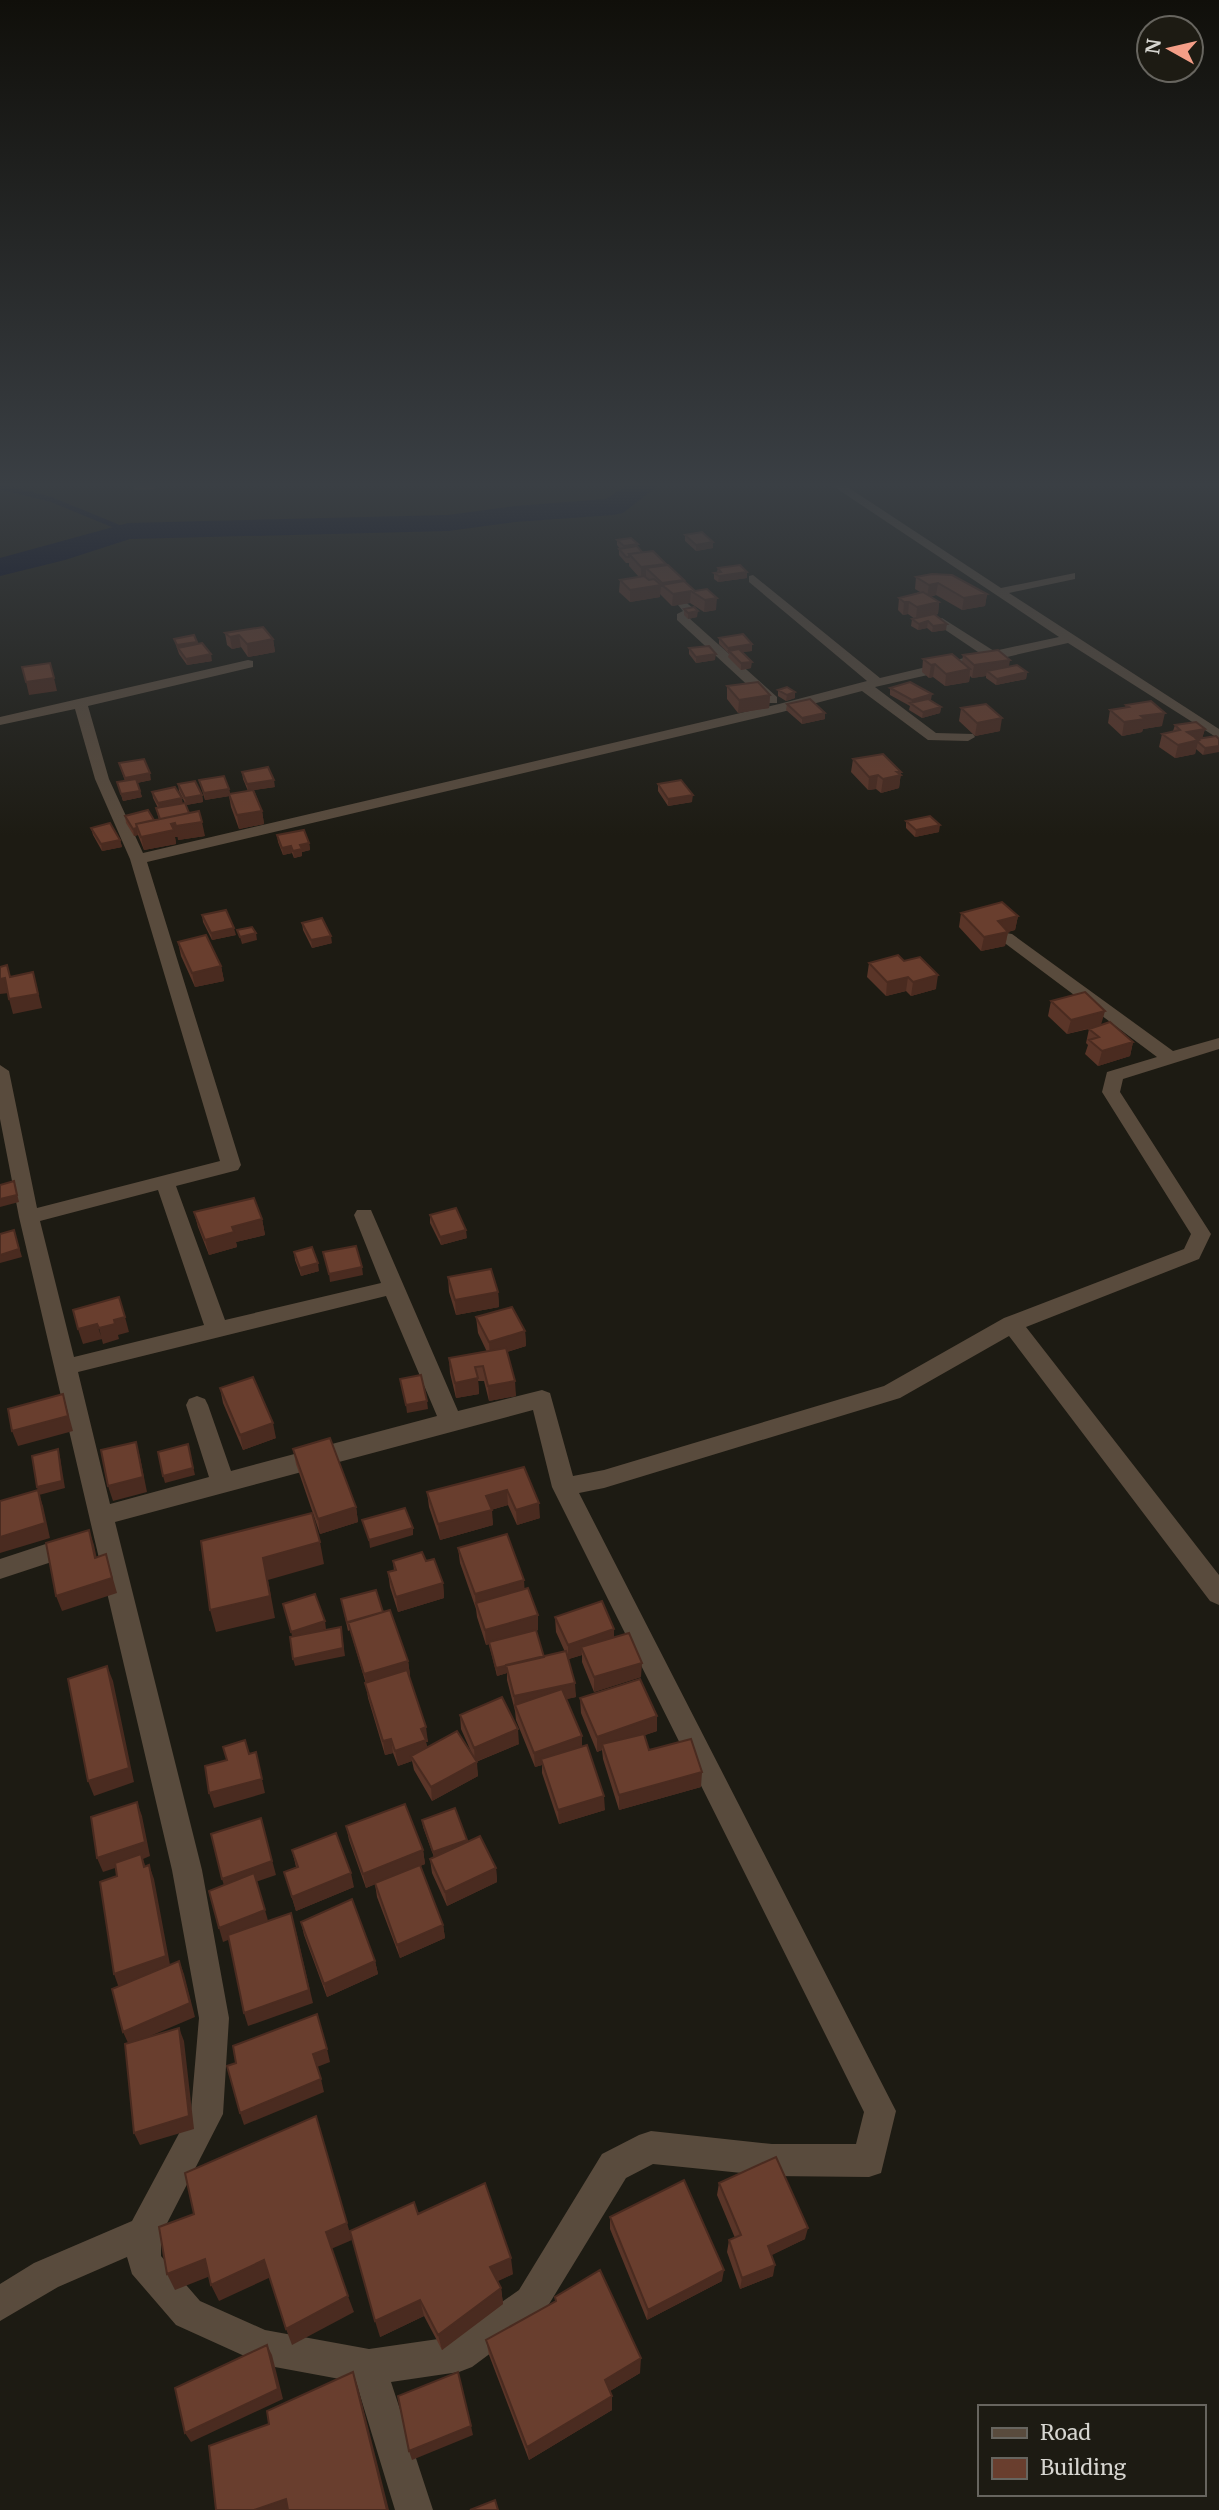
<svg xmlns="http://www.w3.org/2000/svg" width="1219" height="2510" viewBox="0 0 1219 2510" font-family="Merriweather,serif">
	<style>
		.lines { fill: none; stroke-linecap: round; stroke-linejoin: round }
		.stream { stroke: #000522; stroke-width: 5 }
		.river { fill: #000522; fill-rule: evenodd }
		.minor { fill: #594b3d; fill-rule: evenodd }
		.wall { fill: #5a3528 }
		.shaded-wall { fill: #4a2b20 }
		.building { fill: #693e2e; stroke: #4a2b20; stroke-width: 2 }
	</style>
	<rect width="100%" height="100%" fill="#1d1b13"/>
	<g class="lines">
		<path class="stream" d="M0 487 50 499 128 531"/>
		<path class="river" d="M629 484H660L623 513 613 515 515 522 448 531 130 539 65 560 0 576V558L128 523 448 515 515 506 606 499Z"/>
		<path class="minor" d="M830 484H843L1001 588 1075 573V579L1009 593 1219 729V739L1068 643 875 687 936 733 973 734 975 737 968 741 928 740 862 691 782 712 147 862 241 1165 238 1170 176 1186 225 1320 381 1283 354 1215 357 1210H371L458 1411 542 1390 550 1393 573 1476 604 1470 884 1386 1004 1318 1184 1249 1191 1234 1102 1092 1107 1072 1157 1057 998 938 1006 933 1012 934 1173 1051 1219 1038V1049L1123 1079 1120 1092 1211 1234 1199 1259 1026 1327 1219 1575V1605L1210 1601 1009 1336 900 1398 604 1488 579 1493 896 2111 881 2173 869 2177 772 2176 653 2164 626 2178 543 2314 472 2367 459 2372 391 2382 433 2510H395L356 2382 264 2365 176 2325 132 2274 127 2257 58 2287 0 2321V2284L34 2263 132 2221 191 2111 199 2018 172 1870 19 1217 0 1119V1065L9 1071 37 1208 220 1161 130 859 95 779 75 709 0 725V717L248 660 253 661V667L88 706 109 779 143 853 779 704 867 681 749 582V576L753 575 880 678 981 654 938 625 936 622 942 618 994 651 1059 637ZM158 1190 204 1325 74 1357 40 1221ZM386 1296 437 1416 231 1471 208 1405 205 1399 197 1396 189 1399 186 1405 209 1477 110 1504 78 1372ZM533 1410 552 1487 864 2112 856 2144H772L651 2131 639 2135 602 2154 519 2290 452 2337 369 2349 265 2330 200 2301 161 2256V2235L223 2114 229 2018 202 1870 115 1522Z
			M684 601 697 611 689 618 777 697V703H767L677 620V614L683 611 678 605Z
			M76 1534 85 1537 88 1544 85 1551 0 1579V1559Z"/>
	</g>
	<path class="wall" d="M133 484H156L155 489 134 490Z
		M685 535 713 542V548L696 551 685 541Z
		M617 540 638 548 642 552 666 565 684 580V581L716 610 704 612 690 603 672 606 660 594V597L630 602 619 592 620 580 639 577 629 566V563H626L619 555V549H620L617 545Z
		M718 568 747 578 718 582 714 579V573L717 572Z
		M916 577 987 594 985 606 962 610 936 595 930 597 939 602 938 614 935 615 946 630 932 632 927 628 918 630 911 626 912 619H915L908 614 903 615 898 610 899 598 920 592 915 589Z
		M684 609 697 617 688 619 684 615Z
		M225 633 273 639 275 652 248 657 241 647 232 649 227 645Z
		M719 638 752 644V651L742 652 751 668 741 670 728 657 729 654 719 644Z
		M174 639 197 644 212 661 187 665 179 654Z
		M689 648 715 660 696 663 689 654Z
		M963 655 1027 672 1026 679 996 685 986 678V676L972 678 970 676 969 682 945 686 933 677 929 678 922 672 923 659 962 662Z
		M727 686 770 695 769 708 738 713 727 699Z
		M890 688 931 700 941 707 940 713 922 718 909 710 910 706 890 695Z
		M778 690 795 698 786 701 778 696Z
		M787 704 825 713V719L802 724 786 710Z
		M1126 705 1162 726 1143 729 1142 732 1122 736 1108 723 1110 710 1125 708Z
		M961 708 1000 731 975 736 959 721Z
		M1175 725 1205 729 1202 738 1219 739 1203 755 1196 749 1195 754 1175 758 1159 747 1162 734 1173 731Z
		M853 759 901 772 899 788 881 793 876 789 868 790 851 772Z
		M119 763 151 780 137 783 142 797 123 801 117 782 125 781Z
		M242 772 275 787 254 790 262 811 264 824 239 829 231 807 229 796 205 800 199 780 229 789 230 794 248 791 243 779Z
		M178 784 202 795 203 802 186 805 189 813 205 836 178 840V837H175L176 844 144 850 138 835 134 836 126 823 125 816 154 820H159L156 808H158L153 798 152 792 183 804 185 803 179 791Z
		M658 784 692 802 668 806 658 791Z
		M906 821 939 832 915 837 906 828Z
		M91 828 120 840 122 847 102 851 93 835Z
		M277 835 309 843 310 850 302 852V856L294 858 292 853 283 855 278 842Z
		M961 913 1018 916 1015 930 1008 932 1005 946 981 951 959 927Z
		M202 915 236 935 212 940 203 922Z
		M302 923 332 943 312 948 303 930Z
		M178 942 221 966 224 981 195 987 181 956Z
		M904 961 936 989 911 996 906 991 886 996 867 977 869 963Z
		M1051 1001 1102 1025 1133 1042 1130 1056 1098 1066 1085 1054 1088 1045 1086 1043 1089 1029 1093 1028 1067 1034 1048 1016Z
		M194 1212 262 1219 265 1235 236 1242 237 1247 209 1255 198 1227Z
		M430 1215 467 1238 441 1245 430 1223Z
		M294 1252 319 1271 301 1276 295 1260Z
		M448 1277 498 1292 499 1307 456 1315 449 1292Z
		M476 1317 525 1331 526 1346 507 1352 516 1396 489 1401 484 1381H478L479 1394 456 1398 450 1373 449 1358 487 1352 478 1333Z
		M220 1388 276 1438 243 1450 223 1403Z
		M293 1449 356 1507 358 1522 320 1534 296 1464Z
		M524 1467 540 1518 517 1525 508 1505 491 1510 493 1525 440 1540 429 1507 427 1492Z
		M458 1548 525 1589 538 1615V1630L536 1631 544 1657 565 1652 556 1632 555 1617 614 1637 641 1677 594 1692 582 1662V1655L569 1659 576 1697 566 1699 582 1736V1747L605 1810 559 1824 542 1773V1765L535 1767 516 1720 515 1711 507 1680V1673L497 1676 489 1644 486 1645 477 1617 476 1609 460 1563Z
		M393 1561H426L443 1583 444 1598 398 1612 390 1587 388 1572 394 1571Z
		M341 1599 383 1612 408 1661 410 1675 409 1676 428 1742H426L427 1747 473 1756 461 1729 460 1715 519 1744 476 1762 478 1776 432 1801 414 1770 412 1761 398 1766 393 1753 385 1755 368 1698 366 1684 350 1630 348 1631Z
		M580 1698 657 1716V1731L645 1735 649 1750 701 1787 619 1810 603 1759 602 1750 597 1752 581 1713Z
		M422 1820 467 1840V1842L496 1868 497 1882 447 1906 432 1873 430 1859 434 1857 423 1827Z
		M346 1826 423 1850 425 1864 420 1866 443 1925 445 1938 400 1958 377 1897 375 1884 366 1888 349 1840Z
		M292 1850 354 1887 296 1911 284 1872 296 1867Z
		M301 1922 375 1961 378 1974 327 1997 304 1935Z
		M719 2183 805 2239 771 2255 773 2276 740 2289 727 2252 729 2240 735 2238 717 2195Z
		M418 2214 513 2274 497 2281 501 2288 503 2304 442 2350 424 2316 380 2337Z
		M610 2217 722 2281 647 2320 610 2229Z
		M555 2297 640 2373 610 2391 612 2396V2410L529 2460 489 2355 486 2340 555 2301Z"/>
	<path class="shaded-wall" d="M803 484H814V486L803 487Z
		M713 542V548L696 551V545Z
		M666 564V575L646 568V578L641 579V567Z
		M747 572V578L718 582 719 576Z
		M684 580V592L662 585V595V583Z
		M938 583 936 595 927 597 929 585Z
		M661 585 660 597 630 602V590Z
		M691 591 690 603 672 606 673 594Z
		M987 594 985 606 962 610 964 598Z
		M717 598 716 610 704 612 705 600Z
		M904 602H909L908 614 903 615Z
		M939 602 938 614 916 619 917 607Z
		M698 611 697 617 688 619V613Z
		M928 621 927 628 918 630 919 624Z
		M947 624 946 630 932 632 933 626Z
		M239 635 241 647 232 649 230 637Z
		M273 639 275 652 248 657 247 644Z
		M197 642 198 648H178V651L177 645Z
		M752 644V651L731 653 729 651 728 654V648Z
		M211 654 212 661 187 665 186 659Z
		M716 654 715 660 696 663V657Z
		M1010 660 1008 672 987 671 986 676 972 678 974 665Z
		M752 662 751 668 741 670V663Z
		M935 664 933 677 929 678 931 665Z
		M970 669 969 682 945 686 946 674Z
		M1027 672 1026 679 996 685 997 679Z
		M54 678 57 691 29 695 26 682Z
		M795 692V698L786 701 787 695Z
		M932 694 931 700 912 705V700Z
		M770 695 769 708 738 713 739 700Z
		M941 707 940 713 922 718 923 712Z
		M825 713V719L802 724V718Z
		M1165 713 1162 726 1143 729 1142 732 1122 736 1124 722 1141 716Z
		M1002 718 1000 731 975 736 977 723Z
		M1205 729 1201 742H1198L1195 754 1175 758 1178 745 1187 732Z
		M1219 746V752L1203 755 1205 748Z
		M897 772H901L899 788 881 793 883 779Z
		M150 773 151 780 126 785 125 778Z
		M878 775 876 789 868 790 869 777Z
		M274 780 275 787 248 791 247 784Z
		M229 789 230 796 205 800 204 793Z
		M140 791 142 797 123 801 121 794Z
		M202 795 203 802 186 805 185 798Z
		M693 795 692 802 668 806V799Z
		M182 798 183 805 159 810 158 803Z
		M262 811 264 824 239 829 237 815Z
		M202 822 205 836 178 840 176 828 178 837H175L176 844 144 850 141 837 161 823Z
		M940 825 939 832 915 837 916 830Z
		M137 828 138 835 134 836 133 829Z
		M120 840 122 847 102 851 101 844Z
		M309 843 310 850 302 852V856L294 858 293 851 300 845Z
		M291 846 292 853 283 855 282 848Z
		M1018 916 1015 930 1006 932H1008L1005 946 981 951 984 937 998 921Z
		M234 928 236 935 212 940 211 933Z
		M256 933 257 940 242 944 240 937Z
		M331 936 332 943 312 948 311 940Z
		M221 966 224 981 195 987 192 973Z
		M33 972 42 1008 13 1014 9 999Z
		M938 975 936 989 911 996 913 982Z
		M908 977 906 991 886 996 887 982Z
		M5 978 9 993 0 994V979Z
		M1105 1011 1101 1025 1067 1034 1071 1020Z
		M1133 1042 1130 1056 1098 1066 1102 1051Z
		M14 1181 19 1202 0 1207V1199Z
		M262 1219 265 1235 236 1242 237 1247 209 1255 205 1240 232 1227Z
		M14 1230 22 1257 0 1263V1255Z
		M466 1230 467 1238 441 1245 440 1237Z
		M318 1263 319 1271 301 1276 300 1268Z
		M362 1267 363 1275 330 1282 329 1274Z
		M498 1292 499 1307 456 1315 455 1300Z
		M125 1317 129 1332 118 1335 119 1339 103 1344 99 1328 114 1320Z
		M97 1324 102 1339 83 1344 78 1329Z
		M525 1331 526 1346 490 1357 489 1342Z
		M478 1378 479 1394 456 1398 455 1383Z
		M515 1381 516 1396 489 1401 488 1386Z
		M63 1394 73 1431 18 1446 12 1431Z
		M427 1401 428 1409 407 1413 406 1405Z
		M273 1423 276 1438 243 1450 240 1435Z
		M136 1442 140 1457 147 1492 113 1501 108 1486Z
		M188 1444 195 1475 165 1483 163 1476Z
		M58 1449 60 1457 65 1488 39 1495 43 1506 50 1538 0 1553V1537L38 1492 37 1487Z
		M507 1490 508 1505 487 1511 486 1496Z
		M539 1503 540 1518 517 1525 516 1510Z
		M356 1507 358 1522 320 1534 318 1519Z
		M492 1510 493 1525 440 1540 438 1524Z
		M413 1528V1535L370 1548 369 1540Z
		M89 1530 94 1545 100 1573 95 1558Z
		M320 1542 324 1564 268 1580 275 1618 216 1632 210 1610 263 1558Z
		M106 1554 117 1593 62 1611 56 1596Z
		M524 1580 525 1595 476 1603V1609L475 1594Z
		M443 1583 444 1598 398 1612 396 1597Z
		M538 1615V1630L486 1645 485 1630Z
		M325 1621 326 1629 293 1639 291 1632Z
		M341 1627 345 1656 295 1666 293 1659Z
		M614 1629V1644L581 1647 582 1655 568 1659V1645Z
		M408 1661 410 1675 367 1689 364 1674Z
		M642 1663 641 1677 594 1692V1677Z
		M107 1666 113 1681 134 1782 94 1796 88 1781Z
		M506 1666 507 1673 497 1676 496 1668Z
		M575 1683 576 1697 517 1711 515 1705V1711L514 1696Z
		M657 1716V1731L604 1749 602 1744V1750L597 1752V1737Z
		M426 1727 428 1742H426L428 1755 411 1756 412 1761 398 1766 395 1751 421 1729Z
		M518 1729 519 1744 475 1762 474 1748Z
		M582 1736V1750L541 1759 542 1765 535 1767 534 1753Z
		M391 1739 393 1753 385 1755 383 1741Z
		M256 1752 265 1793 214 1808 209 1793Z
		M477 1762 478 1776 432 1801 431 1787Z
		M702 1772 701 1787 619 1810V1795Z
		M604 1796 605 1810 559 1824 558 1810Z
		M137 1802 142 1816 150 1856 143 1859 146 1868 144 1867 142 1859 103 1872 97 1858Z
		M261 1818 276 1875 226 1892 222 1879Z
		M467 1840 468 1847 434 1859 433 1852Z
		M423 1850 425 1864 366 1888 363 1874Z
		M149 1865 154 1879 171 1970 119 1988 114 1974Z
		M496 1868 497 1882 447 1906 445 1892Z
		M351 1873 354 1887 296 1911 292 1897Z
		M265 1910 269 1924 223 1942 219 1928Z
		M443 1925 445 1938 400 1958 397 1945Z
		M295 1927 313 2003 248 2026 244 2013Z
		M179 1961 184 1974 195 2017 129 2045 123 2032Z
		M375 1961 378 1974 327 1997 324 1984Z
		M179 2028 184 2041 194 2129 140 2145 134 2133Z
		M327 2049 330 2062 317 2067 313 2054Z
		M321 2079 324 2092 244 2125 240 2113Z
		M316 2116 352 2240 331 2249 326 2232Z
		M808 2228 805 2239 766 2258 768 2246Z
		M511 2258 513 2274 492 2284 490 2267Z
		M205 2259 213 2275 175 2290 167 2274Z
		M264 2260 271 2277 219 2301 211 2285Z
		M775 2265 773 2276 740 2289 742 2278Z
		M724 2270 722 2281 647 2320 648 2310Z
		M501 2288 503 2304 442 2350 438 2335Z
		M348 2296 354 2312 292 2345 286 2329Z
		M420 2300 424 2316 380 2337 375 2321Z
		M267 2345 272 2355 283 2399 191 2442 185 2433Z
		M641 2358 640 2373 605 2394V2380Z
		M353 2372 358 2387 389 2510H387Z
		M612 2396V2410L529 2460 527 2447Z
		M471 2426 473 2435 412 2460 409 2451Z
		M286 2499 292 2510H254Z"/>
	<path class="building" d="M702 532 713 542 696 545 685 535Z
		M631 538 638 544 624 546 617 540Z
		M637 546 642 552 629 554V557H626L619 549Z
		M653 551 666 564 641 567 629 554Z
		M668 565 684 580 662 583 646 568Z
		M740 565 747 572 719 576 714 573 721 572 718 568Z
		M932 574 952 575 987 594 964 598 938 583 929 585 916 577Z
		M644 576 649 580 654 579 661 585 630 590 620 580Z
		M684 581 695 591 707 589 717 598 705 600 691 591 673 594 662 585Z
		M923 592 939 602 917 607 909 602H904L899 598Z
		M694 607 698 611 688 613 684 609Z
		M934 614 947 624 933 626 928 621 919 624 912 619Z
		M263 627 273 639 247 644 239 635 230 637 225 633Z
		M743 634 752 644 728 648 719 638Z
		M194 635 197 642 177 645 174 639Z
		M202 643 211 654 186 659 178 648Z
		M709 646 716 654 696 657 689 648Z
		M739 649 752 662 741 663 729 651Z
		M998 650 1010 660 974 665 963 655Z
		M952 654 970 669 946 674 935 664 931 665 923 659Z
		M50 663 54 678 26 682 22 667Z
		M1017 665 1027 672 997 679 987 671Z
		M758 682 770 695 739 700 727 686Z
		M910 682 932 694 912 700 890 688Z
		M787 687 795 692 787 695 778 690Z
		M810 699 825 713 802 718 787 704Z
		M928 699 941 707 923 712 910 703Z
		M1151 701 1165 713 1141 716 1145 719 1124 722 1110 710 1129 707 1126 705Z
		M986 704 1002 718 977 723 961 708Z
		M1196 722 1205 729 1187 732 1199 740 1178 745 1162 734 1180 730 1175 725Z
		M1216 736 1219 739V746L1205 748 1198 742 1199 740 1197 739Z
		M883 754 901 772H897L901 775 883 779 878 775 869 777 853 759Z
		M144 759 150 773 125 778 119 763Z
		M268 767 274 780 247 784 242 772Z
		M224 776 229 789 204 793 199 780Z
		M136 779 140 791 121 794 117 782Z
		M681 780 693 795 668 799 658 784Z
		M195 781 202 795 185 798 178 784Z
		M175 787 182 798 158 803 152 792Z
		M253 790 262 811 237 815 229 794Z
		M185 803 189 813 160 819 156 808Z
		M148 810 154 820 136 824 137 828 133 829 125 816Z
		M199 811 202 822 176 826 175 823 171 824 174 830 141 837 136 824Z
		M930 816 940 825 916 830 906 821Z
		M110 823 120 840 101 844 91 828Z
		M304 830 309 843 300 845 302 849 293 851 291 846 282 848 277 835Z
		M1002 902 1018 916 998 921 1008 932 984 937 961 913Z
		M226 910 234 928 211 933 202 915Z
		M322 918 331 936 311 940 302 923Z
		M252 927 256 933 240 937 237 930Z
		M206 935 221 966 192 973 178 942Z
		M898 955 904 961 920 957 938 975 913 982 908 977 887 982 869 963Z
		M7 965 10 977 33 972 38 994 9 999 5 978 0 979V967Z
		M1085 992 1105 1011 1071 1020 1051 1001Z
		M1110 1022 1133 1042 1102 1051 1089 1040 1099 1037 1089 1029Z
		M14 1181 17 1195 0 1199V1185Z
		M254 1198 262 1219 232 1227 234 1232 205 1240 194 1212Z
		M456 1208 466 1230 440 1237 430 1215Z
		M14 1230 19 1249 0 1255V1234Z
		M356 1246 362 1267 329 1274 323 1252Z
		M312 1247 318 1263 300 1268 294 1252Z
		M491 1269 498 1292 455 1300 448 1277Z
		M119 1297 125 1317 114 1320 115 1324 99 1328 97 1324 78 1329 73 1310Z
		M512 1307 525 1331 489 1342 476 1317Z
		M506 1348 515 1381 488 1386 483 1366 475 1367 478 1378 455 1383 449 1358Z
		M421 1375 427 1401 406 1405 400 1379Z
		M253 1377 273 1423 240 1435 220 1388Z
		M63 1394 68 1416 12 1431 8 1409Z
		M330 1438 356 1507 318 1519 293 1449Z
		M136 1442 143 1477 108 1486 101 1450Z
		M188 1444 193 1468 163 1476 158 1452Z
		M58 1449 62 1481 37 1487 32 1456Z
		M524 1467 539 1503 516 1510 507 1490 486 1496 492 1510 438 1524 427 1492Z
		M38 1490 45 1523 0 1537V1501Z
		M405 1508 413 1528 369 1540 362 1520Z
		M312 1513 320 1542 263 1558 270 1596 210 1610 201 1541Z
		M89 1530 95 1558 106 1554 112 1578 56 1596 46 1543Z
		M507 1534 524 1580 475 1594 458 1548Z
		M422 1552 426 1561 434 1559 443 1583 396 1597 388 1572 396 1570 393 1561Z
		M528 1588 538 1615 485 1630 476 1603Z
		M376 1590 383 1612 347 1623 341 1599Z
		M315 1594 325 1621 291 1632 283 1604Z
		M602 1601 614 1629 568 1645 555 1617Z
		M390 1610 408 1661 364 1674 348 1622Z
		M341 1627 343 1648 293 1659 290 1637Z
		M536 1630 544 1657 496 1668 489 1642Z
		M629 1633 642 1663 594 1677 581 1647Z
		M566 1651 575 1683 514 1696 506 1665Z
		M107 1666 129 1768 88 1781 68 1679Z
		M407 1670 426 1727 421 1729 426 1740 395 1751 391 1739 383 1741 365 1683Z
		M640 1679 657 1716 597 1737 580 1698Z
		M562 1689 582 1736 534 1753 515 1705Z
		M502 1697 518 1729 474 1748 460 1715Z
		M457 1731 477 1762 431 1787 411 1756Z
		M644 1734 649 1750 691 1739 702 1772 619 1795 602 1744Z
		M245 1740 249 1754 256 1752 262 1779 209 1793 205 1766 227 1760 223 1747Z
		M587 1745 604 1796 558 1810 541 1759Z
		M137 1802 145 1842 97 1858 91 1817Z
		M405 1804 423 1850 363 1874 346 1826Z
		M455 1808 467 1840 433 1852 422 1820Z
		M261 1818 272 1861 222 1879 211 1834Z
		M336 1833 351 1873 292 1897 284 1872 298 1867 292 1850Z
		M480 1836 496 1868 445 1892 430 1859Z
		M141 1854 144 1867 149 1865 166 1956 114 1974 100 1882 117 1876 115 1863Z
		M420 1865 443 1925 397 1945 375 1883Z
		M254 1873 265 1910 219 1928 209 1891Z
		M352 1899 375 1961 324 1984 301 1922Z
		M291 1913 309 1990 244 2013 228 1935Z
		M179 1961 190 2003 123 2032 112 1989Z
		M317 2014 327 2049 313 2054 321 2079 240 2113 227 2066 236 2063 233 2046Z
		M179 2028 189 2116 134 2133 125 2044Z
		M316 2116 347 2223 326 2232 348 2296 286 2329 264 2260 211 2285 205 2259 167 2274 159 2227 194 2214 185 2173Z
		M776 2157 808 2228 768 2246 775 2265 742 2278 729 2240 741 2235 719 2183Z
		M684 2180 724 2270 648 2310 610 2217Z
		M485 2183 511 2258 490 2267 501 2288 438 2335 420 2300 375 2321 350 2231 414 2202 418 2214Z
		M600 2270 641 2358 605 2380 612 2396 527 2447 486 2340 556 2301 555 2297Z
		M267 2345 278 2389 185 2433 175 2388Z
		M353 2372 387 2510H288L286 2499 254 2510H216L209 2446 269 2424 267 2411Z
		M458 2372 471 2426 409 2451 398 2396Z
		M495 2500 498 2510H470Z"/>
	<linearGradient id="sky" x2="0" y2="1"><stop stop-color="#100f0a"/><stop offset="0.58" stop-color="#3a3f44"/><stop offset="1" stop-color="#3a3f44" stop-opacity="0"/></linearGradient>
	<rect width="1219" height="836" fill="url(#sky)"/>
	<rect x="978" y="2405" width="228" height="91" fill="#1d1b13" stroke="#67655f" stroke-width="2"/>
	<rect x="992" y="2428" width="35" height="10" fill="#594b3d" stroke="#67655f" stroke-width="2"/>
	<text x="1040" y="2440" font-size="21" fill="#d6d5d0">Road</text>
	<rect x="992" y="2458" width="35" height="21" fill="#693e2e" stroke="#67655f" stroke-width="2"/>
	<text x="1040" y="2475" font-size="21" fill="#d6d5d0">Building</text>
	<g transform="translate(1170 49) rotate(278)"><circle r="33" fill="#1d1b13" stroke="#67655f" stroke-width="2"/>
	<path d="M0-5L12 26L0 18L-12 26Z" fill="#f49e87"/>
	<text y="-10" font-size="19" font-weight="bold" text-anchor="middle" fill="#d6d5d0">N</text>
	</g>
</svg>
